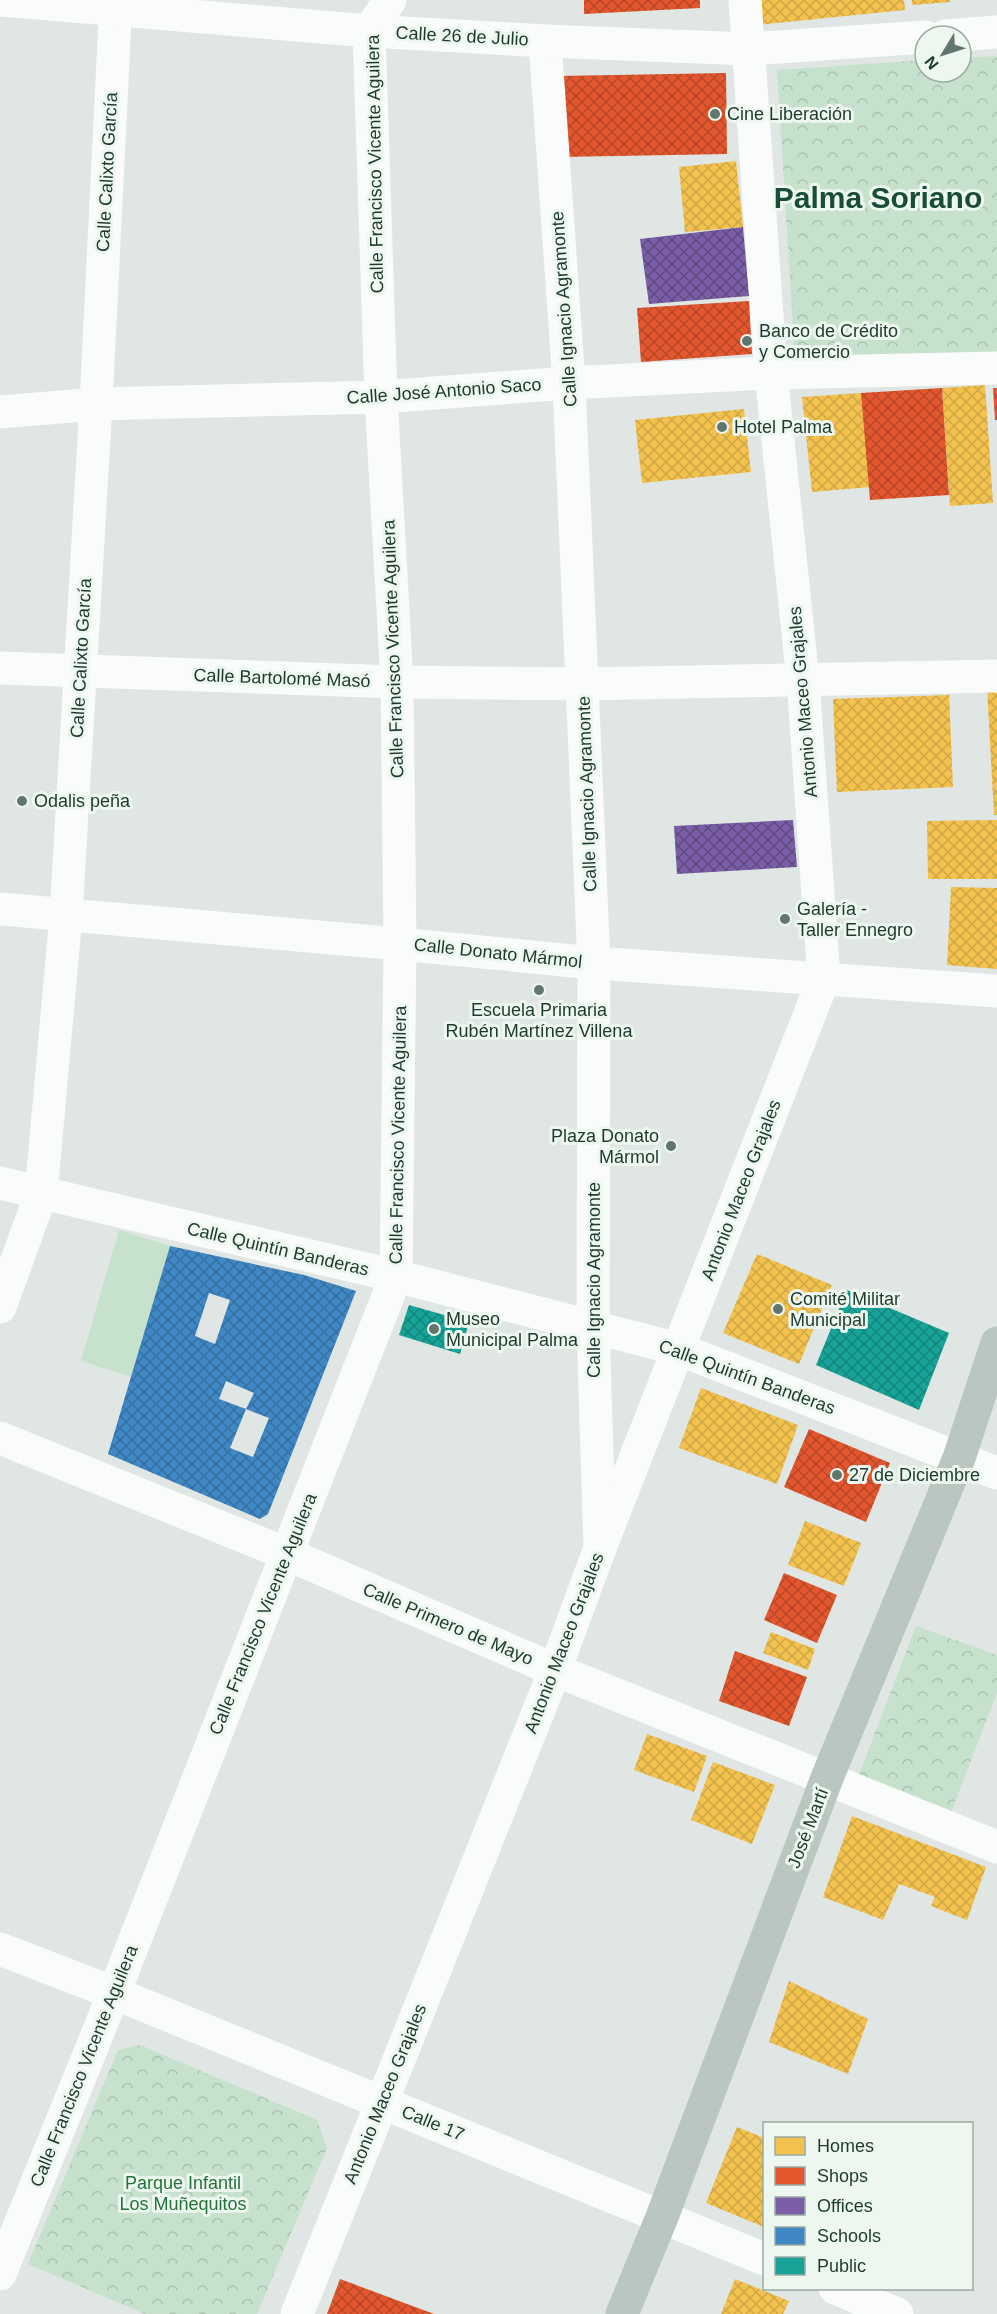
<svg xmlns="http://www.w3.org/2000/svg" width="997" height="2314" viewBox="0 0 997 2314" font-family="Helvetica,sans-serif">
	<style>
		.park { fill: url(#park-crowns) }
		.pitch { fill: #c7e2cc }
		.homes { fill: url(#homes-cross-hatch) }
		.shops { fill: url(#shops-cross-hatch) }
		.offices { fill: url(#offices-cross-hatch) }
		.schools { fill: url(#schools-cross-hatch); fill-rule: evenodd }
		.public { fill: url(#public-cross-hatch) }
		.lines { fill: none; stroke-linecap: round; stroke-linejoin: round }
		.street { stroke: #fafbfb; stroke-width: 33 }
		.secondary { stroke: #fafbfb; stroke-width: 33 }
		.primary { stroke: #bac6c0; stroke-width: 33 }
		.poi-dot { fill: #61766e; stroke: #edf7f0; stroke-width: 2 }
		.labels { text-anchor: middle; dominant-baseline: central; stroke-width: 6; stroke-linejoin: round; paint-order: stroke }
		.street-label { font-size: 18px; fill: #1d3a2f; stroke: #edf7f0 }
		.poi-label { font-size: 18px; fill: #1d3a2f; stroke: #edf7f0; text-anchor: start }
		.park-label { font-size: 18px; fill: #247439; stroke: #edf7f0 }
		.town-label { font-size: 30px; font-weight: bold; fill: #184d39; stroke: #edf7f0 }
	</style>
	<defs>
		<pattern id="park-crowns" width="20" height="18" patternUnits="userSpaceOnUse" patternTransform="scale(1.5)"><rect width="20" height="18" fill="#c7e2cc"/><path d="M2 6a3 3 0 1 1 6 0M12 15a3 3 0 1 1 6 0" fill="none" stroke="#aac3b0"/></pattern>
		<pattern id="homes-cross-hatch" width="8" height="8" patternUnits="userSpaceOnUse" patternTransform="scale(1.5)"><rect width="8" height="8" fill="#f2c14e"/><path d="M0 0l8 8M0 8l8-8" fill="none" stroke="#cfa744"/></pattern>
		<pattern id="shops-cross-hatch" width="8" height="8" patternUnits="userSpaceOnUse" patternTransform="scale(1.5)"><rect width="8" height="8" fill="#e4572e"/><path d="M0 0l8 8M0 8l8-8" fill="none" stroke="#b84928"/></pattern>
		<pattern id="offices-cross-hatch" width="8" height="8" patternUnits="userSpaceOnUse" patternTransform="scale(1.5)"><rect width="8" height="8" fill="#7b5ea7"/><path d="M0 0l8 8M0 8l8-8" fill="none" stroke="#5e4b81"/></pattern>
		<pattern id="schools-cross-hatch" width="8" height="8" patternUnits="userSpaceOnUse" patternTransform="scale(1.5)"><rect width="8" height="8" fill="#3f88c5"/><path d="M0 0l8 8M0 8l8-8" fill="none" stroke="#3470a0"/></pattern>
		<pattern id="public-cross-hatch" width="8" height="8" patternUnits="userSpaceOnUse" patternTransform="scale(1.5)"><rect width="8" height="8" fill="#17a398"/><path d="M0 0l8 8M0 8l8-8" fill="none" stroke="#14867c"/></pattern>
	</defs>
	<rect width="100%" height="100%" fill="#e0e6e3"/>
	<path class="park" d="M997 56V352L795 359 777 70 925 60V72H961V58Z
		M916 1626 997 1655V1693L950 1815 857 1780Z
		M140 2045 317 2120 327 2148 257 2314H145L28 2264 118 2050Z"/>
	<path class="pitch" d="M119 1230 170 1246 132 1377 81 1361Z"/>
	<path class="homes" d="M754 0H904L905 10 756 25Z
		M912 0H950V2L912 5Z
		M736 161 743 227 685 232 679 167Z
		M985 385 993 503 950 506 942 388Z
		M861 393 870 487 812 492 802 397Z
		M744 409 751 472 642 483 635 420Z
		M987 687H997V815H994Z
		M949 695 953 787 837 792 833 699Z
		M997 820V879H928L927 821Z
		M951 887 997 888V969L947 965Z
		M757 1254 832 1285 799 1364 723 1333Z
		M701 1388 798 1425 777 1484 679 1448Z
		M805 1521 861 1543 844 1586 788 1565Z
		M771 1632 815 1649 808 1670 763 1653Z
		M647 1734 707 1756 694 1792 634 1770Z
		M713 1762 775 1785 752 1844 691 1820Z
		M852 1816 986 1867 967 1920 931 1906 935 1897 899 1884 883 1920 823 1897Z
		M789 1981 868 2019 848 2074 769 2042Z
		M737 2127 764 2138V2227L706 2203Z
		M735 2279 789 2301 783 2314H721Z"/>
	<path class="shops" d="M584 0H700V8L584 14Z
		M726 73 727 154 561 157 558 76Z
		M749 301 752 354 641 362 637 308Z
		M942 388 949 495 870 500 861 393Z
		M993 388H997V420H995Z
		M809 1429 890 1463 866 1522 784 1487Z
		M784 1573 837 1595 817 1643 764 1620Z
		M735 1651 807 1677 789 1726 719 1701Z
		M340 2279 434 2314H327Z"/>
	<path class="offices" d="M743 227 749 296 649 304 640 239Z
		M793 820 797 867 677 874 674 826Z"/>
	<path class="schools" d="M170 1246 304 1275 356 1291 268 1514 260 1519 108 1454ZM209 1293 230 1300 215 1344 195 1336ZM226 1381 254 1393 246 1409 269 1418 253 1457 230 1448 246 1409 219 1399Z"/>
	<path class="public" d="M847 1290 949 1333 919 1410 816 1365Z
		M409 1305 469 1322 460 1354 399 1335Z"/>
	<g class="lines">
		<path class="street" d="M545 41 569 383 594 963 593 1326 600 1548
			M0 412 96 404 381 397 569 383 771 373 997 368
			M0 668 397 682 582 684 997 676
			M0 909 400 944 594 963 997 991
			M0 1183 396 1276 678 1349 997 1473
			M0 1307 41 1194 66 915 96 404 116 0
			M0 1438 287 1554 555 1670 997 1847
			M662 2217 764 2259
			M0 2274 114 1993 396 1276 400 944 397 682 381 397 369 31 390 0
			M835 2288 897 2314
			M297 2314 382 2102"/>
		<path class="secondary" d="M0 0 369 31 545 41 749 49 925 37
			M945 36 997 32
			M0 1949 114 1993 662 2217
			M382 2102 555 1670 600 1548 824 978 803 681 771 373 745 0"/>
		<path class="primary" d="M622 2314 662 2217 827 1778 959 1458 997 1343"/>
	</g>
	<g class="poi-dot">
		<circle cx="715" cy="114" r="6"/>
		<circle cx="747" cy="341" r="6"/>
		<circle cx="722" cy="427" r="6"/>
		<circle cx="22" cy="801" r="6"/>
		<circle cx="785" cy="919" r="6"/>
		<circle cx="539" cy="990" r="6"/>
		<circle cx="671" cy="1146" r="6"/>
		<circle cx="778" cy="1309" r="6"/>
		<circle cx="434" cy="1329" r="6"/>
		<circle cx="837" cy="1475" r="6"/>
	</g>
	<g class="labels">
		<g class="street-label">
			<text transform="translate(462 36) rotate(3)">Calle 26 de Julio</text>
			<text transform="translate(375 164) rotate(-91)">Calle Francisco Vicente Aguilera</text>
			<text transform="translate(107 172) rotate(-87)">Calle Calixto García</text>
			<text transform="translate(564 309) rotate(-94)">Calle Ignacio Agramonte</text>
			<text transform="translate(444 391) rotate(-4)">Calle José Antonio Saco</text>
			<text transform="translate(393 649) rotate(-92)">Calle Francisco Vicente Aguilera</text>
			<text transform="translate(81 658) rotate(-87)">Calle Calixto García</text>
			<text transform="translate(282 678) rotate(2)">Calle Bartolomé Masó</text>
			<text transform="translate(803 702) rotate(-95)">Antonio Maceo Grajales</text>
			<text transform="translate(587 794) rotate(-92)">Calle Ignacio Agramonte</text>
			<text transform="translate(498 953) rotate(6)">Calle Donato Mármol</text>
			<text transform="translate(398 1135) rotate(-89)">Calle Francisco Vicente Aguilera</text>
			<text transform="translate(741 1190) rotate(-69)">Antonio Maceo Grajales</text>
			<text transform="translate(278 1249) rotate(13)">Calle Quintín Banderas</text>
			<text transform="translate(594 1280) rotate(-90)">Calle Ignacio Agramonte</text>
			<text transform="translate(747 1377) rotate(20)">Calle Quintín Banderas</text>
			<text transform="translate(263 1614) rotate(-68)">Calle Francisco Vicente Aguilera</text>
			<text transform="translate(448 1624) rotate(23)">Calle Primero de Mayo</text>
			<text transform="translate(564 1643) rotate(-69)">Antonio Maceo Grajales</text>
			<text transform="translate(808 1828) rotate(-69)">José Martí</text>
			<text transform="translate(84 2066) rotate(-68)">Calle Francisco Vicente Aguilera</text>
			<text transform="translate(385 2094) rotate(-68)">Antonio Maceo Grajales</text>
			<text transform="translate(433 2123) rotate(22)">Calle 17</text>
		</g>
		<g class="poi-label">
			<text x="727" y="114">Cine Liberación</text>
			<text x="759" y="331">Banco de Crédito<tspan x="759" dy="21">y Comercio</tspan></text>
			<text x="734" y="427">Hotel Palma</text>
			<text x="34" y="801">Odalis peña</text>
			<text x="797" y="909">Galería -<tspan x="797" dy="21">Taller Ennegro</tspan></text>
			<text x="539" y="1010" text-anchor="middle">Escuela Primaria<tspan x="539" dy="21">Rubén Martínez Villena</tspan></text>
			<text x="659" y="1136" text-anchor="end">Plaza Donato<tspan x="659" dy="21">Mármol</tspan></text>
			<text x="790" y="1299">Comité Militar<tspan x="790" dy="21">Municipal</tspan></text>
			<text x="446" y="1319">Museo<tspan x="446" dy="21">Municipal Palma</tspan></text>
			<text x="849" y="1475">27 de Diciembre</text>
		</g>
		<g class="park-label">
			<text x="183" y="2183">Parque Infantil<tspan x="183" dy="21">Los Muñequitos</tspan></text>
		</g>
		<g class="town-label">
			<text x="878" y="197">Palma Soriano</text>
		</g>
	</g>
	<rect x="763" y="2122" width="210" height="168" fill="#edf7f0" stroke="#9aaba3" stroke-width="1.5"/>
	<rect x="775" y="2137" width="30" height="18" fill="#f2c14e" stroke="#9aaba3" stroke-width="1.5"/>
	<text x="817" y="2152" font-size="18" fill="#1d3a2f">Homes</text>
	<rect x="775" y="2167" width="30" height="18" fill="#e4572e" stroke="#9aaba3" stroke-width="1.5"/>
	<text x="817" y="2182" font-size="18" fill="#1d3a2f">Shops</text>
	<rect x="775" y="2197" width="30" height="18" fill="#7b5ea7" stroke="#9aaba3" stroke-width="1.5"/>
	<text x="817" y="2212" font-size="18" fill="#1d3a2f">Offices</text>
	<rect x="775" y="2227" width="30" height="18" fill="#3f88c5" stroke="#9aaba3" stroke-width="1.5"/>
	<text x="817" y="2242" font-size="18" fill="#1d3a2f">Schools</text>
	<rect x="775" y="2257" width="30" height="18" fill="#17a398" stroke="#9aaba3" stroke-width="1.5"/>
	<text x="817" y="2272" font-size="18" fill="#1d3a2f">Public</text>
	<g transform="translate(943 54) rotate(232)"><circle r="28" fill="#edf7f0" stroke="#9aaba3" stroke-width="1.5"/>
	<path d="M0-4.5L10 22L0 15L-10 22Z" fill="#61766e"/>
	<text y="-9" font-size="16" font-weight="bold" text-anchor="middle" fill="#1d3a2f">N</text>
	</g>
</svg>
